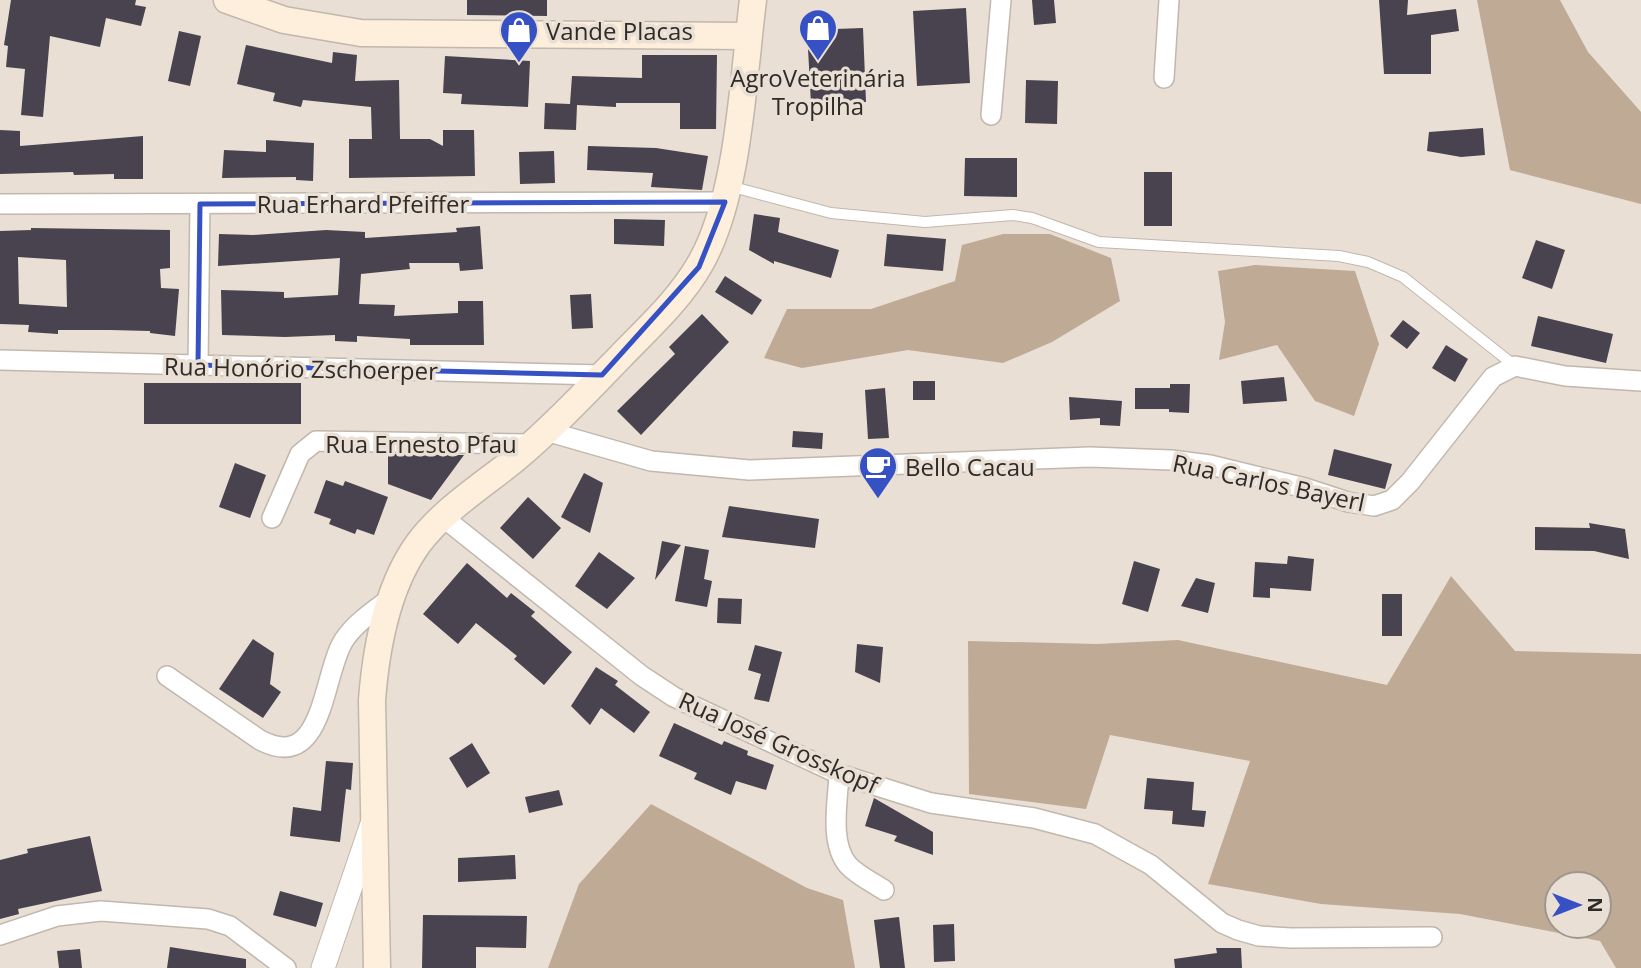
<svg xmlns="http://www.w3.org/2000/svg" width="1641" height="968" viewBox="0 0 1641 968" font-family="'Open Sans',sans-serif">
	<style>
		.green { fill: #bfaa95; fill-rule: evenodd }
		.building { fill: #48434e; fill-rule: evenodd }
		.lines { fill: none; stroke-linecap: round; stroke-linejoin: round }
		.service-casing { stroke: #c1b7ac; stroke-width: 12 }
		.minor-casing { stroke: #c1b7ac; stroke-width: 22 }
		.tertiary-casing { stroke: #c1b7ac; stroke-width: 25 }
		.secondary-casing { stroke: #c1b7ac; stroke-width: 29 }
		.service { stroke: #fff; stroke-width: 10 }
		.minor { stroke: #fff; stroke-width: 19 }
		.tertiary { stroke: #fff; stroke-width: 23 }
		.secondary { stroke: #fdefdc; stroke-width: 26 }
		.marked { fill: none; stroke: #3651c3; stroke-width: 5; stroke-linejoin: round }
		.labels { text-anchor: middle; dominant-baseline: central; stroke-width: 7; stroke-linejoin: round; paint-order: stroke }
		.poi-label { font-size: 24px; fill: #2f2b27; stroke: #eadfd5; text-anchor: start }
		.street-label { font-size: 24px; fill: #2f2b27; stroke: #eadfd5 }
	</style>
	<rect width="100%" height="100%" fill="#eadfd5"/>
	<path class="green" d="M1477 0H1560L1588 52 1641 112V204L1510 170Z
		M1003 234H1050L1111 258 1120 301 1052 342 1003 363 908 350 802 368 764 358 787 309H871L955 281 962 245Z
		M1255 265 1355 271 1379 344 1354 416 1315 401 1277 345 1219 360 1225 322 1218 271Z
		M1451 576 1515 651 1641 654V968H1616L1600 941 1460 914 1321 904 1208 884 1250 761 1110 735 1086 809 969 794 968 641 1097 644 1178 640 1387 685ZM1557 884H1599V926H1557Z
		M651 804 807 888 843 900 855 968H548L579 884Z"/>
	<path class="building" d="M11 0H136L135 5 146 7 141 26 106 18 100 47 50 36 43 117 21 115 25 69 6 67 8 46 4 45Z
		M467 0H547V16L467 15Z
		M1032 0H1054L1056 23 1034 25Z
		M1379 0H1408L1407 15 1456 9 1459 31 1431 35V74H1384Z
		M966 8 970 83 917 86 913 11Z
		M863 28 866 102 811 104 807 30Z
		M179 31 201 36 190 86 168 81Z
		M246 45 332 63 333 52 357 55 355 81 399 80 400 139H430L443 146V130H474L475 176 349 178V139H372L371 107 303 100 301 107 273 101 275 93 237 84Z
		M642 55H717L716 129H680V103H616V107L577 105 576 130 544 129 545 103 570 104 572 76 642 78Z
		M445 56 530 61 528 107 461 104 462 94 443 93Z
		M1026 80 1058 81 1057 124 1025 123Z
		M1483 128 1485 155 1461 157 1427 151 1429 132Z
		M0 130 20 131V146L143 136V179H114V174L74 175 73 172 0 174Z
		M266 140 314 143 313 181 296 180V177L222 178 224 150 266 152Z
		M588 146 656 148 708 156 702 190 651 187 653 173 587 170Z
		M554 151 555 183 520 184 519 152Z
		M965 158H1017V197L964 196Z
		M1144 172H1172V226H1144Z
		M754 214 780 218 778 232 839 250 831 278 774 261V264L749 250Z
		M614 219 665 220 664 246 614 244Z
		M480 226 483 269 460 271 459 263H409L410 269 361 274 359 304 395 305 394 316 458 313V301H483L484 345H410V339L357 336V342L335 341V335L285 337 222 335 221 290 284 292V298L338 295 340 258 218 266 219 234 253 235 326 230 365 232V238L457 232 456 228Z
		M31 228 170 230V268L160 269 161 288 179 289 175 336 150 333V331L110 330H58V334L28 332 29 325 0 324V231L31 230ZM18 257 66 260 67 307 19 304Z
		M887 234 946 239 943 271 884 266Z
		M1536 240 1565 250 1552 289 1522 278Z
		M725 276 762 300 752 315 715 292Z
		M591 294 593 328 572 329 570 295Z
		M702 314 729 342 641 435 617 411 675 354 669 347Z
		M1538 316 1613 334 1606 363 1531 346Z
		M1403 320 1420 333 1407 349 1390 336Z
		M1446 345 1468 359 1455 382 1432 368Z
		M1284 377 1287 401 1243 404 1241 381Z
		M913 381H935V400H913Z
		M144 383H301V424H144Z
		M1170 384H1190L1189 413 1169 412V409H1135V388H1170Z
		M885 388 889 438 868 439 865 390Z
		M1069 397 1122 401 1120 426 1100 425V418L1070 420Z
		M793 431 823 433 822 449 792 447Z
		M1334 449 1392 464 1385 489 1328 475Z
		M388 454H392L464 455 431 500 388 484Z
		M235 463 266 475 250 518 219 507Z
		M584 473 603 483 590 533 561 517Z
		M326 480 343 486 345 481 388 497 374 535 357 529 355 534 329 524 331 519 314 513Z
		M528 497 561 528 533 559 500 528Z
		M729 506 819 519 815 548 722 537Z
		M1589 523 1625 529 1629 559 1594 551 1535 550V527L1590 528Z
		M662 541 681 545 655 580Z
		M685 546 709 550 704 579 712 581 707 607 675 601Z
		M599 552 635 578 607 609 575 586Z
		M1288 556 1314 559 1311 591 1270 588V598L1253 597 1255 562 1287 564Z
		M1134 561 1160 569 1148 612 1122 604Z
		M467 563 507 598 511 593 535 612 531 616 572 652 544 685 514 659 517 656 476 623 458 644 423 614Z
		M1196 578 1215 583 1208 613 1181 606Z
		M1382 594H1402V636H1382Z
		M718 598 742 599 741 624 717 623Z
		M253 639 274 653 270 684 281 692 263 718 219 689Z
		M857 644 883 647 880 683 855 672Z
		M755 645 782 652 769 702 754 699 761 674 748 670Z
		M596 667 618 681 615 685 650 712 634 733 601 708 590 725 571 706Z
		M674 723 722 745 724 741 748 751 747 755 774 765 766 790 736 781 731 795 694 779 697 773 659 756Z
		M472 743 490 773 467 788 449 758Z
		M326 761 353 763 351 790 346 789 340 842 290 836 293 807 321 811Z
		M1147 778 1194 782 1192 810 1206 811 1204 827 1172 824 1173 811 1144 809Z
		M559 790 563 805 529 813 525 797Z
		M874 798 933 832V855L894 841 897 836 865 826Z
		M90 836 102 891 18 909 19 914 0 919V860L28 853 27 849Z
		M515 855 516 879 458 882V858Z
		M280 891 323 903 316 927 273 915Z
		M423 915 527 916 526 948 476 947V968H422Z
		M899 917 905 968H880L874 920Z
		M954 924 955 961 934 962 933 925Z
		M170 947 246 959V968H167Z
		M1216 948H1241L1242 968H1175L1174 959 1217 953Z
		M80 949 82 968H59L57 951Z"/>
	<g class="lines">
		<defs>
			<path id="service" d="M729 186 831 213 925 222 1013 215 1032 218 1099 242 1339 256 1368 262 1403 277 1515 366"/>
			<path id="minor" d="M1164 78 1169 0
				M991 115 1001 0
				M0 204 725 202
				M0 360 602 375
				M198 365 200 204
				M546 431 651 461 749 470 1090 457 1171 460 1210 465 1305 488 1348 502 1374 506 1392 500 1410 482 1493 377 1515 366 1565 376 1641 381
				M272 518 300 454 316 441 533 444
				M444 518 642 676 674 697 839 774 931 803 1034 818 1095 834 1151 865 1222 923 1238 930 1259 936 1291 938 1432 937
				M167 676 260 740C325 774 322 674 344 640 356 622 375 610 392 597
				M839 774C838 800 829 843 848 865 857 875 872 882 884 890
				M0 935 57 916 101 911 208 919 230 926 286 968"/>
			<path id="tertiary" d="M323 968 372 824"/>
			<path id="secondary" d="M227 0 284 20 361 33 748 36
				M377 968 372 700C376 648 387 587 418 544 442 511 483 485 514 460 552 428 586 392 621 356 649 327 680 299 700 264 739 197 743 79 753 0"/>
		</defs>
		<use href="#service" class="service-casing"/>
		<use href="#minor" class="minor-casing"/>
		<use href="#tertiary" class="tertiary-casing"/>
		<use href="#secondary" class="secondary-casing"/>
		<use href="#service" class="service"/>
		<use href="#minor" class="minor"/>
		<use href="#tertiary" class="tertiary"/>
		<use href="#secondary" class="secondary"/>
	</g>
	<path class="marked" d="M725 202 699 267 602 375 198 365 200 204Z"/>
	<defs>
		<symbol id="shop-pin" viewBox="-11 -11 22 30"><path d="M0 17L-7.5 6A9.5 9.5 0 1 1 7.5 6Z" fill="#3651c3" stroke="#eadfd5"/><path d="M-5-2.5h2.3a2.7 3.5 0 0 1 5.4 0H5L5.5 6h-11ZM-1.5-2.5h3a1.5 2.3 0 0 0-3 0Z" fill="#fff"/></symbol>
		<symbol id="cafe-pin" viewBox="-11 -11 22 30"><path d="M0 17L-7.5 6A9.5 9.5 0 1 1 7.5 6Z" fill="#3651c3" stroke="#eadfd5"/><path d="M-5.5-4.5H6V0H3Q3 3.5 0 3.5H-2.5Q-5.5 3.5-5.5 0ZM3-3.2v2h1.7v-2ZM-6 4.5H4V6H-6Z" fill="#fff"/></symbol>
	</defs>
	<g fill-rule="evenodd">
		<use href="#shop-pin" x="796" y="6" width="44" height="60"/>
		<use href="#shop-pin" x="497" y="8" width="44" height="60"/>
		<use href="#cafe-pin" x="856" y="444" width="44" height="60"/>
	</g>
	<g class="labels">
		<g class="poi-label">
			<text x="546" y="30">Vande Placas</text>
			<text x="818" y="77" text-anchor="middle">AgroVeterinária<tspan x="818" dy="28">Tropilha</tspan></text>
			<text x="905" y="466">Bello Cacau</text>
		</g>
		<g class="street-label">
			<text x="363" y="203">Rua Erhard Pfeiffer</text>
			<text transform="translate(301 368) rotate(1)">Rua Honório Zschoerper</text>
			<text x="421" y="443">Rua Ernesto Pfau</text>
			<text transform="translate(1269 482) rotate(12)">Rua Carlos Bayerl</text>
			<text transform="translate(779 742) rotate(24)">Rua José Grosskopf</text>
		</g>
	</g>
	<g transform="translate(1578 905) rotate(90)"><circle r="33" fill="#eadfd5" stroke="#9f978f" stroke-width="2"/>
	<path d="M0-5L12 26L0 18L-12 26Z" fill="#3651c3"/>
	<text y="-10" font-size="19" font-weight="bold" text-anchor="middle" fill="#2f2b27">N</text>
	</g>
</svg>
